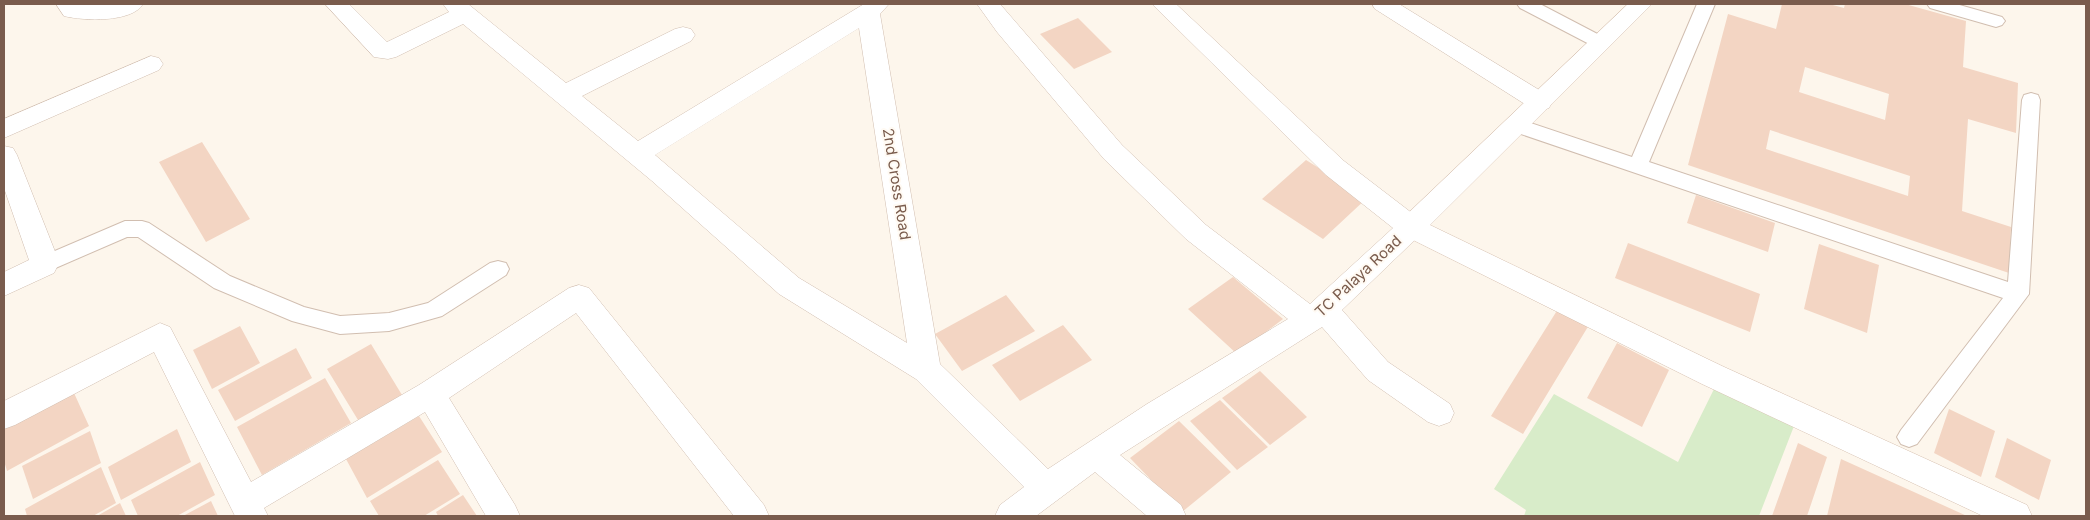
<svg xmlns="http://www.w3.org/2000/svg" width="2090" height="520" viewBox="0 0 2090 520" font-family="Inter,sans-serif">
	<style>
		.green { fill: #d8ecc9 }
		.building { fill: #f3d5c3; fill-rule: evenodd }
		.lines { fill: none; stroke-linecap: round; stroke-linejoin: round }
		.lane-casing { stroke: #d1beb0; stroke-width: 2 }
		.street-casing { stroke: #d1beb0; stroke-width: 1 }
		.secondary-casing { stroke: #d6c0b0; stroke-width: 1 }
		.lane { fill: #fff; fill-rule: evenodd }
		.street { fill: #fff; fill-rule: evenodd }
		.secondary { fill: #fff; fill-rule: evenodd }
		.labels { text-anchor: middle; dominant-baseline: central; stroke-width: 4; stroke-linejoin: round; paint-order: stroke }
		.street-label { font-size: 15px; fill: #7a5c4d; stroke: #fffaf3 }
	</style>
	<rect width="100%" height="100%" fill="#fdf6ec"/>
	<path class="green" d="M1714 389 1794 426 1759 516H1524L1526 510 1494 489 1554 394 1678 462Z"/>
	<path class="building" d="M1782 4H1829L1844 8 1845 4H1905L1966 21 1963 67 2018 83 2016 133 1968 119 1962 211 2011 227 2009 273 1688 165 1728 14 1776 29ZM1805 67 1889 94 1885 120 1799 92ZM1770 130 1910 176 1908 196 1766 149Z
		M1078 18 1112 52 1074 69 1040 34Z
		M202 142 250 219 206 242 159 162Z
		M1306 160 1367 198 1323 239 1262 199Z
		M1696 195 1775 223 1768 252 1687 223Z
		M1628 243 1760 294 1750 332 1615 278Z
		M1819 244 1879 265 1867 333 1804 309Z
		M1233 277 1283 319 1237 354 1188 309Z
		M1006 295 1035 331 962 371 935 334Z
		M1558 309 1589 325 1523 434 1491 416Z
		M1063 325 1092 360 1020 401 992 365Z
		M240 326 260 363 212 389 193 350Z
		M1617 343 1669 370 1642 427 1587 398Z
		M371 344 402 395 358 420 327 369Z
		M296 348 312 378 235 421 218 390Z
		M1260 371 1307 417 1270 445 1222 398Z
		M325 378 351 423 262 475 237 427Z
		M74 393 89 426 7 471 4 461V429Z
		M1220 400 1268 447 1237 470 1190 421Z
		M1949 409 1995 431 1981 477 1934 453Z
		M419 416 442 452 367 498 346 459Z
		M1179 421 1231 472 1182 512 1130 458Z
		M177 429 191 462 121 500 108 467Z
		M90 431 101 463 33 499 22 466Z
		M2007 438 2051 460 2039 500 1995 477Z
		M1798 443 1827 457 1807 516H1772Z
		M1841 459 1967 516H1827Z
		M438 460 460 494 424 516H379L370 501Z
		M200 462 215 495 177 516H138L131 500Z
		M101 467 116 503 93 516H27L25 509Z
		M463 495 477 516H438L436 512Z
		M211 501 218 516H183Z
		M120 503 126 516H97Z"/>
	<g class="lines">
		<defs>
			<path id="lane" d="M1517 4H1540L1607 39 1610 43 1607 47 1601 49 1595 47 1520 8Z
				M1697 4H1715L1649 162 2008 282 2022 100 2024 95 2031 93 2038 95 2040 100 2029 294 1917 444 1909 447 1901 444 1897 437 1901 430 2003 298 1509 130 1506 125 1509 120 1516 118 1632 157Z
				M1927 4H1956L2002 17 2005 21 2002 25 1996 27 1930 8Z
				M125 221H142L149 223 230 276 304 307 340 316 389 313 428 303 490 263 498 261 506 263 509 269 506 275 442 316 389 331 340 334 292 321 214 288 138 237H127L44 273 36 271 33 265 36 259Z"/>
			<path id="street" d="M56 4H143C132 23 83 21 64 16Z
				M325 4H349L387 42 449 12 443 4H468L566 83 675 29 683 27 691 29 695 35 691 41 582 96 638 141 864 4H889L880 14 940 364 1048 469 1147 404 1288 319 1186 239 1104 159 997 32 977 4H1000L1122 145 1206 225 1310 304 1393 228 1326 175 1152 4H1176L1344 161 1421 220 1424 227 1421 234 1342 310 1388 362 1450 404 1454 413 1450 422 1439 426 1428 422 1368 380 1322 327 1120 455 1181 505 1186 516H1147L1095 472 1036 516H995L1000 505 1024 487 916 379 779 294 652 181 463 24 396 57 388 59 374 57ZM859 28 907 343 799 278 655 155Z
				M1372 4H1399L1549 96 1552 102 1549 108 1540 111 1531 108 1375 9Z
				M151 56 159 58 163 64 159 70 4 138V119Z
				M4 146 13 148 17 155 56 254 58 265 54 273 4 296V272L29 260 4 188Z
				M579 285 589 288 764 505 769 516H734L576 313 449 398 515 505 520 516H486L425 412 264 508 268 516H235L154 352 15 425 4 429V401L160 323 170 327 251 482 419 385 569 288Z"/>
			<path id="secondary" d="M1628 4H1652L1430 225 1722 366 2027 505 2032 516H1983L1702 384 1401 234 1398 227 1401 220Z"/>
		</defs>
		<use href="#lane" class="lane-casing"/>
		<use href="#street" class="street-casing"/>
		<use href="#secondary" class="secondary-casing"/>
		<use href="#lane" class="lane"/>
		<use href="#street" class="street"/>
		<use href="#secondary" class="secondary"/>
	</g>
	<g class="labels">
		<g class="street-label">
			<text transform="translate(897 184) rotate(81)">2nd Cross Road</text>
			<text transform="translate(1358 276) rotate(-43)">TC Palaya Road</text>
		</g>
	</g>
	<rect width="2090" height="520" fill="none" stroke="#7a5c4d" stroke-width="10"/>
</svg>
